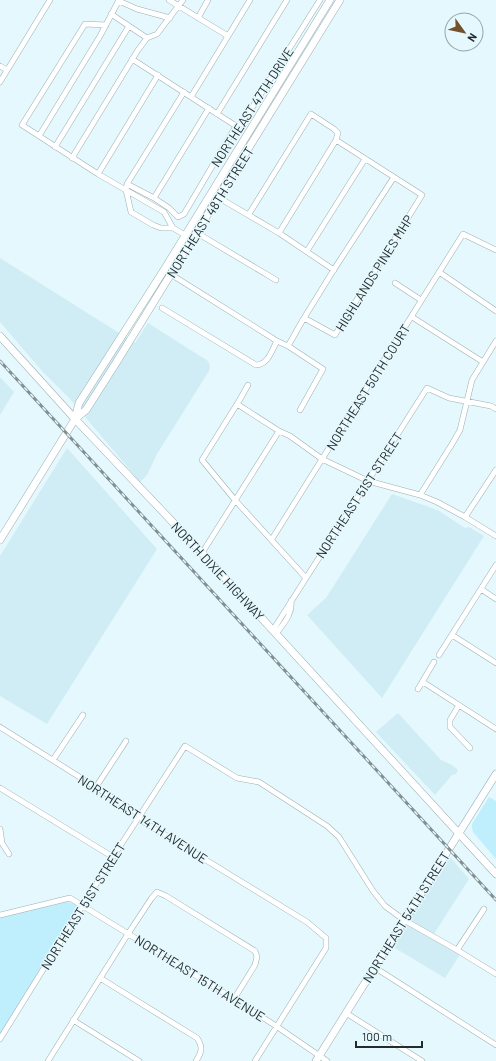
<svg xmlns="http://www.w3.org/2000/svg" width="496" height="1061" viewBox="0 0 496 1061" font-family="Barlow,sans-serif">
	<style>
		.built { fill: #d0edf5 }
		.green { fill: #bfeffc }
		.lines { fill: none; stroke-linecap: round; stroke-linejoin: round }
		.street-casing { stroke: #9cafb4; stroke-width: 6 }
		.secondary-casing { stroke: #9cafb4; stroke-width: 8 }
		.street { stroke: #fff; stroke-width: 5 }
		.secondary { stroke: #fff; stroke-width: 7 }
		.rail-casing { stroke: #829093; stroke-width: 3 }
		.rail { stroke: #e4f8fd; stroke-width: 1.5; stroke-dasharray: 4.5; stroke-linecap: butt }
		.labels { text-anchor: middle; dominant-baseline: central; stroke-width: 3; stroke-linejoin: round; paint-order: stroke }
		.street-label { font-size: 13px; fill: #232b2d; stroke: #e4f8fd }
	</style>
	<rect width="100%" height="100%" fill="#e4f8fd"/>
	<path class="built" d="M0 258 135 343 148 323 208 361 210 366 209 371 157 454 147 475 140 482 71 400 42 371 0 322Z
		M0 377 14 392 0 415Z
		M67 448 157 549 47 724 0 696V556Z
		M392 494 429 507 439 511 465 528 469 527 484 536 382 698 307 615 326 598Z
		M398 713 441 760 452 765 458 770 456 774 452 775 435 795 376 732Z
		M449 856 469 879 432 937 461 953 445 978 390 945Z"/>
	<path class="green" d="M489 797 496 801V859L473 832 472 828V824Z
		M66 902 73 903 78 906V912L0 1038V917Z"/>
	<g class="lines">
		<defs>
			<path id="street" d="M169 0 228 36
				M119 1 137 9 170 18
				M111 14 147 38
				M198 18 208 0
				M106 25 85 24 22 125 98 174 164 212 173 228
				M132 59 236 126
				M0 66 7 70
				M0 82 50 0
				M184 92 127 184 126 190 131 212 153 225 161 228H173L185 235
				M191 97 250 0
				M217 114 287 0
				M39 136 100 36 119 0
				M55 147 129 26
				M72 158 138 50 147 38 157 34 183 0
				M98 174 158 75
				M127 184 154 198 169 208 178 217 184 214 236 126 243 122 320 0
				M216 196 279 233 334 270
				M154 198 209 108
				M249 214 311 114 334 129 338 133 336 140 422 195 335 335 304 318 288 346
				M197 233 276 280
				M279 233 336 140
				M307 251 365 159
				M439 272 496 311
				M172 275 277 341 288 346 323 369 300 410
				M395 283 421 300
				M162 308 256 365C268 365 272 350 277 341
				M412 317 483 362
				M304 318 333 271 394 177
				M248 385 239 401 202 460 235 500 306 578
				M237 404 279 431 290 436 322 459 368 481 420 495 437 502 465 517 496 536
				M420 495 452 444 460 430 472 380 496 341
				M465 517 496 470
				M272 539 463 234 496 250
				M202 553 279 431
				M481 589 496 599
				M273 630 427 388 449 398 491 406 496 409
				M276 634C283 624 293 614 291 601
				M452 635 496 663
				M439 655 496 565
				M423 682 496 729
				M418 689 434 662
				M459 705 450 720V727L470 748
				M0 727 140 815 144 822 307 922 326 938V948L255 1061
				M53 760 83 715
				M96 787 126 741
				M0 788 113 857
				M0 829 2 843 9 854
				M0 915 70 898 234 999 276 1026 327 1061
				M457 950 484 909
				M374 967 496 1045
				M100 978 197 1038C203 1047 202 1052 196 1061
				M346 1013 422 1061
				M73 1020 139 1061
				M0 1039 113 857 185 746 237 778 259 782 327 826 339 837 373 891 385 906 404 920 457 950 496 974
				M48 1061 126 937 151 899 157 892 166 896 255 951 257 957 255 965 234 999"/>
			<path id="secondary" d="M0 336 75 419 202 553 496 874
				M75 419 86 410 116 363 340 0
				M0 540 75 419 79 403 164 270 330 0
				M316 1061 496 774"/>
		</defs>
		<use href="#street" class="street-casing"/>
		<use href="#secondary" class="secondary-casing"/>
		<use href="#street" class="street"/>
		<use href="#secondary" class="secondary"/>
		<defs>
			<path id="rail" d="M0 361 496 900"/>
		</defs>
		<use href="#rail" class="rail-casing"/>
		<use href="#rail" class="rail"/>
	</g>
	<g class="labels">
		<g class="street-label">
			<text transform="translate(252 107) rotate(-57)">NORTHEAST 47TH DRIVE</text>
			<text transform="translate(210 212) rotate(-58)">NORTHEAST 48TH STREET</text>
			<text transform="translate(374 273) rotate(-58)">HIGHLANDS PINES MHP</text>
			<text transform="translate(368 387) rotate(-58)">NORTHEAST 50TH COURT</text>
			<text transform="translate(359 495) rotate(-57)">NORTHEAST 51ST STREET</text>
			<text transform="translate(218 571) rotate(47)">NORTH DIXIE HIGHWAY</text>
			<text transform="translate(143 819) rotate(33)">NORTHEAST 14TH AVENUE</text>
			<text transform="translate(83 906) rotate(-58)">NORTHEAST 51ST STREET</text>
			<text transform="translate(406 917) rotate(-58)">NORTHEAST 54TH STREET</text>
			<text transform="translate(200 978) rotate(32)">NORTHEAST 15TH AVENUE</text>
		</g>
	</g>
	<g transform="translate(464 32) rotate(123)"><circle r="19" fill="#e4f8fd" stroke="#97a6aa"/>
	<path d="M0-3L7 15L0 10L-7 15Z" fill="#74512a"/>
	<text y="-6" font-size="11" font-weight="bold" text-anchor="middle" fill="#232b2d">N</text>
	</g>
	<path d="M356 1041v6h66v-6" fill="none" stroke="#232b2d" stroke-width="2"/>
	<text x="362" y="1041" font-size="12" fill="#232b2d" stroke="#e4f8fd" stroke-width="3" paint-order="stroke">100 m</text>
</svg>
